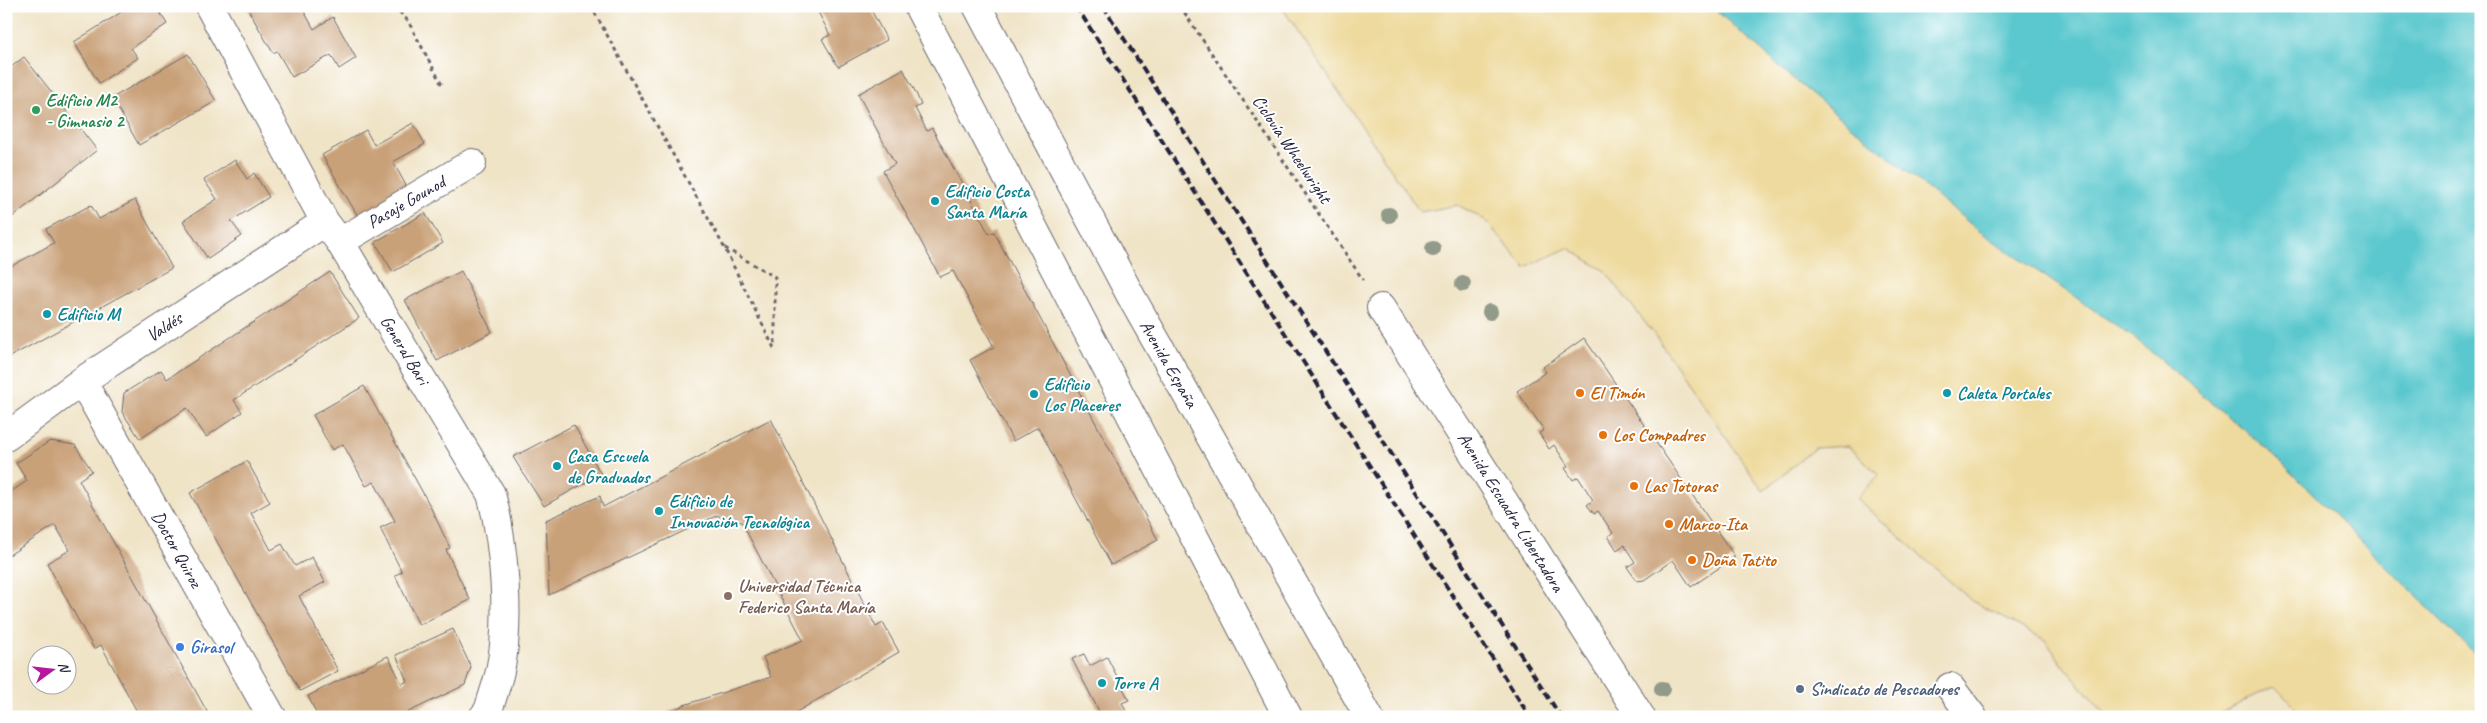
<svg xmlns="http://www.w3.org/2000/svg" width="2487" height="723" viewBox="0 0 2487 723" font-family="Caveat,sans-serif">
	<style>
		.sand { fill: #eeda9e; stroke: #887e6c }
		.water { fill: #5ac8ce; stroke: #3e7584 }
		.building { fill: #c9a179 }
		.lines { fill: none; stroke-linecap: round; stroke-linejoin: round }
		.minor-casing { stroke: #6a666c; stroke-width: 30 }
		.major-casing { stroke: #6a666c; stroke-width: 30 }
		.path { stroke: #6a666c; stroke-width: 3; stroke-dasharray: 4 4; stroke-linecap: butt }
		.minor { stroke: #fff; stroke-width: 28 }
		.major { stroke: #fff; stroke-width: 28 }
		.rail { stroke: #22223b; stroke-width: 4; stroke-dasharray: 8 4; stroke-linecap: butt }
		.tree { fill: #929b8a }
		.leisure-dot { fill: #2e9e5b; stroke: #fff; stroke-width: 2 }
		.culture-dot { fill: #0f9aa8; stroke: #fff; stroke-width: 2 }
		.food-dot { fill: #e8710a; stroke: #fff; stroke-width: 2 }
		.education-dot { fill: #8d6e63; stroke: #fff; stroke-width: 2 }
		.shop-dot { fill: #3f7fe0; stroke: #fff; stroke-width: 2 }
		.service-dot { fill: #5c6f8a; stroke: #fff; stroke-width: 2 }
		.labels { text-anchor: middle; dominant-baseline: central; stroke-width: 4; stroke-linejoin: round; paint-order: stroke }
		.leisure-label { font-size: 18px; font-weight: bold; fill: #27864d; stroke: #fff; text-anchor: start }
		.street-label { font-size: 18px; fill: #22223b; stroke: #fff }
		.culture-label { font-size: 18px; font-weight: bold; fill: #0d838f; stroke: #fff; text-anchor: start }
		.food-label { font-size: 18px; font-weight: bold; fill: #c56008; stroke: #fff; text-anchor: start }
		.education-label { font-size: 18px; font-weight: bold; fill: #785e54; stroke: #fff; text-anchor: start }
		.shop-label { font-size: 18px; font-weight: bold; fill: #366cbe; stroke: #fff; text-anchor: start }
		.service-label { font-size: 18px; font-weight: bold; fill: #4e5e75; stroke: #fff; text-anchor: start }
	</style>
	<rect width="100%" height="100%" fill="#fff"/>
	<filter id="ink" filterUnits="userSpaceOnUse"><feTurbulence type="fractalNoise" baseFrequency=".02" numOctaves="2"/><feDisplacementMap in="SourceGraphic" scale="10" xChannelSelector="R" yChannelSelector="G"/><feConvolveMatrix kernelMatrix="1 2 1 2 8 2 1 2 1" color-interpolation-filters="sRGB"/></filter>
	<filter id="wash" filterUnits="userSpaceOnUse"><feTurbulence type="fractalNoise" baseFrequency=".0096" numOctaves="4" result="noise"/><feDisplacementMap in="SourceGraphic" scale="20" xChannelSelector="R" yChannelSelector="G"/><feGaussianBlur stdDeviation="1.12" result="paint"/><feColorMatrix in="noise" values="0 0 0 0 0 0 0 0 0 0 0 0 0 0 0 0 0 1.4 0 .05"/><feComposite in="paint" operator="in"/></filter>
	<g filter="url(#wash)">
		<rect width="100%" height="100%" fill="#f0e4c7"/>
		<path class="sand" d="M1281 6H1711L1796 81 1978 230 2136 339 2275 456 2481 660V717H2305L2274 686 2213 717H2108L2065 668 2045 640 1972 601 1856 498 1879 475 1848 446 1815 448 1763 491 1657 338 1605 271 1568 248 1525 267 1485 220 1458 205 1420 212Z"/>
		<path class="water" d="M1711 6H2481V660L2275 456 2136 339 1978 230 1796 81Z"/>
		<g id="blocks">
			<path class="building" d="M131 6H156L167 24 131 48 138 58 99 83 74 42Z
				M246 6H301L314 29 333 17 356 58 339 69 331 55 292 77 277 51 273 53Z
				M815 6H869L887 40 838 67 822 39 830 35Z
				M188 54 216 101 139 145 112 98Z
				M24 57 97 150 6 222V71Z
				M903 69 916 93 921 105 915 108 927 131 932 128 989 234 994 232 1158 540 1111 565 1038 427 1013 441 970 360 994 347 953 271 940 277 883 171 895 164 858 94Z
				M413 123 425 144 393 162 408 189 359 218 322 155 366 130 374 145Z
				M235 160 247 179 254 173 269 197 231 221 242 236 208 259 183 221 217 199 204 180Z
				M135 200 172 268 6 359V269L54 243 46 229 91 205 99 219Z
				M425 213 443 243 393 272 375 242Z
				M461 271 492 332 437 361 405 300Z
				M330 272 359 318 234 400 242 412 206 437 187 408 140 439 122 412 124 393 161 370 167 379Z
				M1584 338 1735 557 1691 587 1673 560 1644 580 1637 581 1627 567 1635 562 1624 545 1617 550 1608 536 1613 533 1598 511 1594 514 1587 505 1593 500 1578 477 1573 480 1565 468 1568 466 1554 445 1549 449 1539 433 1544 430 1517 391 1546 372 1543 367Z
				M364 386 429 504 450 548 446 550 470 600 419 625 395 575 402 572 380 528 395 521 374 482 366 486 343 444 332 450 313 415Z
				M771 419 876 627 883 623 899 652 788 717H658L684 705 771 677 763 657 803 640 741 521 727 526 718 515 549 595 546 520 600 496 603 507Z
				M574 425 601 474 544 506 513 457Z
				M50 441 75 445 92 471 79 480 210 717H140L101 645 94 649 47 563 70 550 55 525 6 557V495L27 481 16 463Z
				M247 461 270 502 251 513 271 550 282 544 295 566 312 557 325 582 299 596 338 671 300 691 190 493Z
				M453 629 471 667 465 685 398 717H318L308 696 388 656 402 684 407 681 396 655Z
				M1084 654 1090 666 1107 657 1129 700 1122 703 1129 717H1102L1072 659Z"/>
		</g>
	</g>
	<g filter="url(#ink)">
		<use href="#blocks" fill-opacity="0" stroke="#6a666c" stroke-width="1"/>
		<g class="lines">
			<defs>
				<path id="minor" d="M209 6 325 222 340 242 491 494C504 541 511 622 500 671 497 684 492 698 488 711L483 717
					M340 242 472 163
					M1381 308 1641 717
					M82 381 272 717
					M6 437 82 381 325 222
					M1950 687 1973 717"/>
				<path id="major" d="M918 6 1288 717
					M977 6 1133 300 1369 717"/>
			</defs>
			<use href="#minor" class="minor-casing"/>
			<use href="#major" class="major-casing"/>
			<path class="path" d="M394 6 408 21 442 85
				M591 6 724 247 775 350
				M1180 6 1363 280
				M725 248 775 277V347"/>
			<use href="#minor" class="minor"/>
			<use href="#major" class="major"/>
			<path class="rail" d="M1076 6 1530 717
				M1103 6 1561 717"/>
		</g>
		<g class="tree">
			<circle cx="1389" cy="215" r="8"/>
			<circle cx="1433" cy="249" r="8"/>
			<circle cx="1463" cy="284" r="8"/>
			<circle cx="1490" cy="312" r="8"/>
			<circle cx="1662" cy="689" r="8"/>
		</g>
	</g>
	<circle class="leisure-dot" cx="36" cy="110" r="5"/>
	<g class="culture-dot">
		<circle cx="935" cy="201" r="5"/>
		<circle cx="47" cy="314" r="5"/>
		<circle cx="1947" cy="393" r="5"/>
		<circle cx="1034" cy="394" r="5"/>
		<circle cx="557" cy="466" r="5"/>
		<circle cx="659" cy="511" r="5"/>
		<circle cx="1102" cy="683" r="5"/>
	</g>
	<g class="food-dot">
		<circle cx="1580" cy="393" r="5"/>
		<circle cx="1603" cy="435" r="5"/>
		<circle cx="1634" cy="486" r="5"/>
		<circle cx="1669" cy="524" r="5"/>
		<circle cx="1692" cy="560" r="5"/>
	</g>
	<circle class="education-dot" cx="728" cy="596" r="5"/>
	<circle class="shop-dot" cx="180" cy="647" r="5"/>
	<circle class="service-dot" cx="1800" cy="689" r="5"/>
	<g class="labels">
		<g class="leisure-label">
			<text x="46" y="100">Edificio M2<tspan x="46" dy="21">- Gimnasio 2</tspan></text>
		</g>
		<g class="street-label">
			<text transform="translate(1292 149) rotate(56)">Ciclovía Wheelwright</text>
			<text transform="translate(406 202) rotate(-30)">Pasaje Gounod</text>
			<text transform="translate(164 327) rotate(-33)">Valdés</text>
			<text transform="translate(405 350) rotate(59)">General Bari</text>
			<text transform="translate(1169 364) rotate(60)">Avenida España</text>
			<text transform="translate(1511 512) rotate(58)">Avenida Escuadra Libertadora</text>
			<text transform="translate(177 549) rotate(61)">Doctor Quiroz</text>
		</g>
		<g class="culture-label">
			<text x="945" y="191">Edificio Costa<tspan x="945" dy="21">Santa María</tspan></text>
			<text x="57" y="314">Edificio M</text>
			<text x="1044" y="384">Edificio<tspan x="1044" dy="21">Los Placeres</tspan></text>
			<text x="1957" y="393">Caleta Portales</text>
			<text x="567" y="456">Casa Escuela<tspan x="567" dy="21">de Graduados</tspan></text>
			<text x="669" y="501">Edificio de<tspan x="669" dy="21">Innovación Tecnológica</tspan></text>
			<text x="1112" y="683">Torre A</text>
		</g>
		<g class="food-label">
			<text x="1590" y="393">El Timón</text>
			<text x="1613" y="435">Los Compadres</text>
			<text x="1644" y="486">Las Totoras</text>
			<text x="1679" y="524">Marco-Ita</text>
			<text x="1702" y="560">Doña Tatito</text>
		</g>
		<g class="education-label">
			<text x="738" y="586">Universidad Técnica<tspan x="738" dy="21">Federico Santa María</tspan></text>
		</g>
		<g class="shop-label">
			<text x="190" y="647">Girasol</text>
		</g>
		<g class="service-label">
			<text x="1810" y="689">Sindicato de Pescadores</text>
		</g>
	</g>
	<rect width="2487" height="723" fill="none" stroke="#fff" stroke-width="25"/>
	<g transform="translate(52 670) rotate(75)"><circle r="24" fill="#ffffff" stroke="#a7a7b1"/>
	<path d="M0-4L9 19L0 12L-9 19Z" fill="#b5179e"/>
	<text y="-8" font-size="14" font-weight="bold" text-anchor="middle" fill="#22223b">N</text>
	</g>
</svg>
